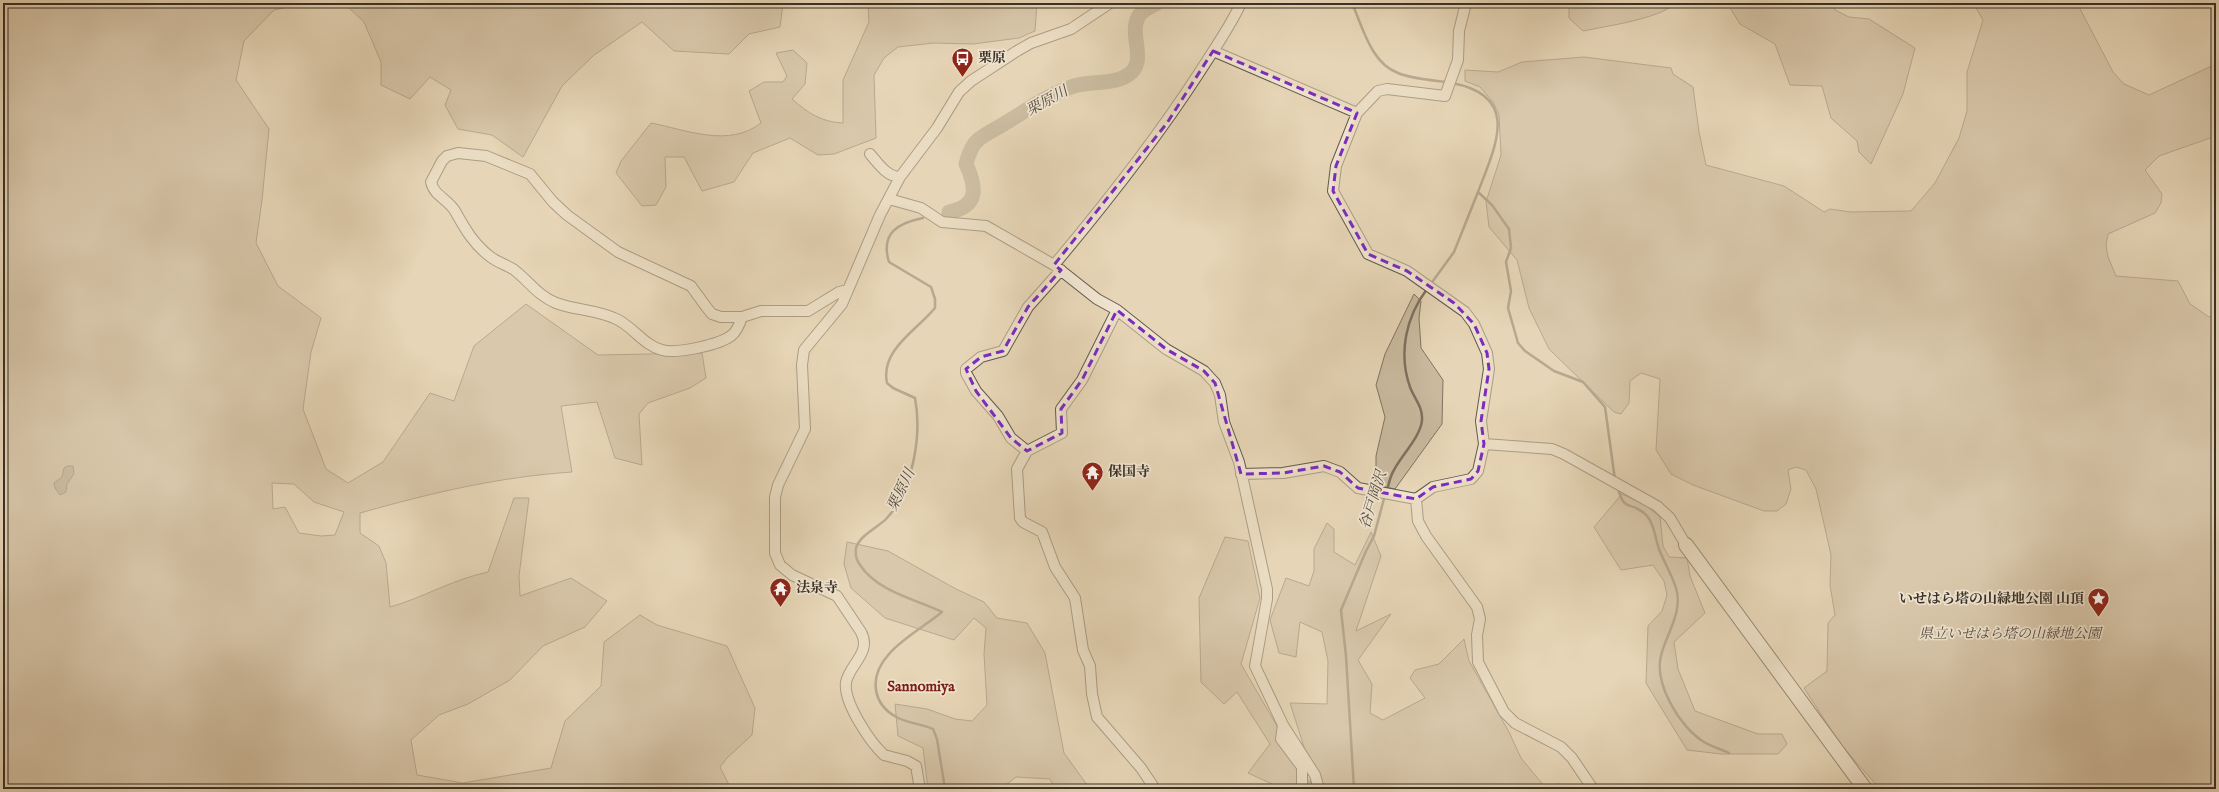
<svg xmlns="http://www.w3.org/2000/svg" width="2219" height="792" viewBox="0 0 2219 792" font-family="'IM FELL English','Noto Serif JP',serif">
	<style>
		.green { fill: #c9b99e; stroke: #827462; fill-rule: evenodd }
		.water { fill: #ac9d85; stroke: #7e715f }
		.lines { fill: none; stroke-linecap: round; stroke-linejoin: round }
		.stream { stroke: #7e715f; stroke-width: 2.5 }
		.river { stroke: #ac9d85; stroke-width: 15 }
		.street-casing { stroke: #65594b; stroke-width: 12 }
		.secondary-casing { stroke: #3a3027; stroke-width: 16 }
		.street { stroke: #efe4d0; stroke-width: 10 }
		.secondary { stroke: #efe4d0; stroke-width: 14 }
		.marked { fill: none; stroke: #7b2cbf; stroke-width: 3; stroke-dasharray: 8 5; stroke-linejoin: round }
		.labels { text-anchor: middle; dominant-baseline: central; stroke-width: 3.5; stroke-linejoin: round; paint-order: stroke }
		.poi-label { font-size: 14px; font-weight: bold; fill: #3a3027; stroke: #efe4d0; text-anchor: start }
		.park-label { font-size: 14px; font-style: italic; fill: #574b3f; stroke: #efe4d0 }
		.water-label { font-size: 15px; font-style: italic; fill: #564b3e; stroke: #efe4d0 }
		.neighbourhood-label { font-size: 15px; font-weight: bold; fill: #7a1f14; stroke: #efe4d0 }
	</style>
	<rect width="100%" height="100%" fill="#e6d5b6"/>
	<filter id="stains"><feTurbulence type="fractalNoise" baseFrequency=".005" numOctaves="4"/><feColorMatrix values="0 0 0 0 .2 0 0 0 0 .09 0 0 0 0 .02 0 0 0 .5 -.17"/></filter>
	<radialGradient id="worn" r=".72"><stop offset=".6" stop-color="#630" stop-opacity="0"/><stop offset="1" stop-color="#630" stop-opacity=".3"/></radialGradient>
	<path class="green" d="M3 3H305L274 10 244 41 236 80 269 129 262 200 256 243 278 286 321 318 311 352 303 409 326 469 348 483 383 462 430 393 454 401 474 346 526 304 598 355 702 353 706 378 690 388 648 403 639 414 642 465 615 458 597 402 561 406 572 472C498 477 431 493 360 513V533L379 546 386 563 390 607C425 597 451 580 488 572L514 498H529L519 576 520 596 571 578 607 601 585 627 543 646 510 680 468 704 439 715 411 740 417 775 463 783 551 768 565 721 601 686 604 642 640 615 657 625 727 646 755 708 752 735 727 758 720 767 731 789H3ZM272 483 294 484 314 502 344 512 335 535 321 536 299 533 285 507 273 509Z
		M332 3H783L780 27 749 34 729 54 674 51 642 22 594 55 562 86 523 157 492 135 458 129 445 105 451 90 430 77 410 99 381 85V62L364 22 346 5Z
		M849 3H1037L1035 31 1019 38 973 44 934 43 898 47 884 58 874 75 876 138 834 154 818 155 790 138 753 153 734 182 702 191 684 157H665L666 187 656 205 642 206 616 173 621 161 651 123C687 130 729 148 761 123L749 91 764 82H783L787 76 776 53 793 50 807 63 805 84 792 99C808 113 821 122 843 123V80L869 22 868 6 849 7Z
		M1569 3H1676C1659 19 1607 26 1583 31L1569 18Z
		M1727 3H1832L1835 10 1849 17 1869 19 1915 48 1903 94 1871 164 1859 152 1857 141 1831 118 1822 86 1790 85 1775 44 1740 24Z
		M1973 3H2077L2113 72 2124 84 2149 95 2216 64V136L2159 156 2145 170 2162 194 2161 203 2155 213 2108 234 2106 245 2108 257 2116 276 2178 281 2190 304 2209 317 2216 315V789H1880L1841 745 1804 688 1827 671 1828 623 1835 615 1830 585 1831 555 1816 489 1806 470 1796 467 1788 470 1791 489 1786 504 1777 511H1764L1693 485 1671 474 1656 450 1660 379 1641 373 1630 381 1629 403 1621 414 1614 412 1549 349 1529 308 1517 260 1489 227 1486 202 1501 155 1499 115 1493 102 1480 87 1465 81V70L1498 72 1522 62 1584 57 1671 68 1673 74 1693 87 1699 132 1706 165 1784 186 1824 212 1830 209 1851 212 1911 211 1935 183 1959 138 1967 111V72L1983 20Z
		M1414 294 1421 301 1419 318 1421 348 1443 380 1442 424 1395 489 1376 485V456L1385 417 1376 385 1385 354Z
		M1622 494 1647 506 1660 517 1663 546 1669 557 1687 558 1690 576 1705 613 1674 642 1678 669 1695 711 1758 734H1782L1787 744 1778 754H1721L1687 750 1646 683 1648 626 1662 611 1667 595 1664 581 1653 565 1621 570 1594 527Z
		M1327 523 1334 529V552L1355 565 1371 532 1381 556 1356 631 1391 614 1358 660 1372 684 1370 713 1383 720 1425 698 1410 678 1415 670 1439 664 1464 639 1469 661 1509 732 1521 758 1545 787 1558 784 1581 789H1273L1272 784 1248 773 1270 744 1237 692 1224 704 1201 682 1199 598 1225 537 1248 541 1260 598 1241 664 1310 783 1312 772 1290 703 1327 704 1328 661 1322 632 1300 622 1296 657 1279 653 1270 620 1286 578 1309 586 1314 571V549Z
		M847 542 888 551 956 589 984 602 997 618 1027 623 1045 653 1064 753 1090 789H1055L1050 779 1016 777 1001 789H928L923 748 898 736 895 704 927 709 955 719 972 721 987 705 984 654 986 628 974 618 954 640 885 618 851 588 844 564Z"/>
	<path class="water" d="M67 466H73L74 474 67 484 66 492 60 495 55 488 54 483 62 477 64 468Z"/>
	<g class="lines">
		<path class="stream" d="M1352 3C1363 28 1371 63 1398 73 1412 79 1431 80 1447 82
			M1452 83C1522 96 1495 147 1478 192L1492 205 1509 229 1511 248 1506 262 1511 291 1508 308 1518 343 1525 351 1554 371 1583 382 1605 407 1615 480
			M923 218C898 223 880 233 889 262L931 287 935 299V308C917 330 880 350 887 383L893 388 915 398C922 435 913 491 886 519 877 528 860 535 856 548 855 554 857 561 860 565 878 592 915 599 942 612 925 626 903 638 889 654 869 676 871 704 898 718 908 723 922 724 933 729L937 739 945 789
			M1430 285 1454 252 1478 192
			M1618 488C1624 513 1631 501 1644 513 1654 521 1655 538 1659 549 1664 562 1672 575 1676 588 1683 610 1668 632 1662 652 1652 681 1679 727 1704 742 1712 747 1721 749 1729 753
			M1387 490C1389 484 1390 476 1394 470 1401 456 1421 436 1422 420 1423 407 1414 398 1410 387 1398 353 1406 317 1427 289
			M1354 789 1346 656 1341 610 1366 551 1374 536 1385 495"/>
		<path class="river" d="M949 212C980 206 976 186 966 164 968 156 971 146 978 140 986 133 998 128 1007 122 1027 110 1048 95 1071 87 1088 80 1111 86 1128 75 1150 61 1125 31 1141 13 1145 9 1152 6 1157 3"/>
		<defs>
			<path id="street" d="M1213 51 1357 113
				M870 154C878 163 887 177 900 177
				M889 199 921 208 942 222 986 226 1054 265 1097 299 1117 310 1166 349 1204 371 1215 383 1220 395 1224 422 1239 462 1267 589V599L1255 666 1283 725 1315 775 1319 789
				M1054 265C1106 203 1155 141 1199 73 1213 51 1230 27 1241 3
				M1117 310 1082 380 1061 409 1062 433 1027 451 1017 469 1020 518 1023 522 1042 532 1055 567 1075 598 1083 650 1090 666 1092 694 1097 717 1141 768 1155 789
				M742 317C740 323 737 331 732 335 720 345 676 354 662 350 643 345 632 325 614 318 596 310 575 310 556 303 538 296 528 280 513 269 506 265 498 262 492 258 474 245 465 229 455 211 448 199 434 196 431 182L442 161 447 156 458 153 486 156 530 174 553 202 567 215 618 252 691 286 707 308 712 314 721 317H742L761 311H808L839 292 848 290
				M1484 444 1552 449 1564 454 1657 506 1670 518 1686 545
				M1027 451 1011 438 998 416 976 391 966 373V369L981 357 1003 351 1028 307 1061 270
				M1241 474 1283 473 1324 466 1340 472 1358 488 1416 499 1433 487 1471 479 1478 471 1484 444 1481 421 1489 369 1487 353 1474 324 1465 312 1407 271 1368 254 1333 191 1336 166 1357 113 1378 91 1387 89 1445 96 1458 60 1459 31 1466 3
				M1416 499 1418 521 1426 536 1477 607 1480 619 1477 635 1478 662 1504 712 1515 723 1561 747 1572 758 1593 789
				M1283 725 1281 739 1302 767V789
				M920 789 916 766 907 761 884 755C870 742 843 702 846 682 850 664 872 652 861 632L837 596 792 575 780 565 775 553V497L778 485 805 429 802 365 804 350 842 304 880 215 900 177 937 128 959 92 971 81 1017 51 1031 43 1071 29 1110 3"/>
			<path id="secondary" d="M1686 545 1865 789"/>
		</defs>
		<use href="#street" class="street-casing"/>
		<use href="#secondary" class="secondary-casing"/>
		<use href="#street" class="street"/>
		<use href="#secondary" class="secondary"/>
	</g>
	<path d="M0 0H2219V792H0ZM1213 51 1357 113 1336 166 1333 191 1368 254 1407 271 1454 303 1474 324 1487 353 1489 369 1481 421 1484 444 1478 471 1471 479 1433 487 1416 499 1358 488 1340 472 1324 466 1283 473 1241 474 1215 383 1204 371 1166 349 1117 310 1082 380 1061 409 1062 433 1027 451 1011 438 976 391 966 369 981 357 1003 351 1028 307 1061 270 1054 265 1167 123Z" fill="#e6d5b6" fill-opacity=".55" fill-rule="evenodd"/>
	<path class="marked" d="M1213 51 1357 113 1336 166 1333 191 1368 254 1407 271 1454 303 1474 324 1487 353 1489 369 1481 421 1484 444 1478 471 1471 479 1433 487 1416 499 1358 488 1340 472 1324 466 1283 473 1241 474 1215 383 1204 371 1166 349 1117 310 1082 380 1061 409 1062 433 1027 451 1011 438 976 391 966 369 981 357 1003 351 1028 307 1061 270 1054 265 1167 123Z"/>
	<defs>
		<symbol id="bus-pin" viewBox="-11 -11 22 30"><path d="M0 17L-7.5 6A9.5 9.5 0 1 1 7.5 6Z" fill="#8f2418" stroke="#efe4d0"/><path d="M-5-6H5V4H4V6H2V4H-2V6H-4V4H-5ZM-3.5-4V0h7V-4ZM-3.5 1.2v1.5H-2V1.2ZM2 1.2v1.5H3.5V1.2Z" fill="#fff"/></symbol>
		<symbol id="temple-pin" viewBox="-11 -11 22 30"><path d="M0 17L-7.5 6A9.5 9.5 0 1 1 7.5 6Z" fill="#8f2418" stroke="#efe4d0"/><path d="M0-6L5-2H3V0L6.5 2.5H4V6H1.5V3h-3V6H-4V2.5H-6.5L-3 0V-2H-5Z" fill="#fff"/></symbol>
		<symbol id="sight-pin" viewBox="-11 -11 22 30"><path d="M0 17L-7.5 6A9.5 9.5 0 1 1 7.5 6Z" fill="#8f2418" stroke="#efe4d0"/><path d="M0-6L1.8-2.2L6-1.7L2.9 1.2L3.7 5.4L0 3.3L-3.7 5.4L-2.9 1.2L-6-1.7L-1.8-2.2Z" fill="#fff"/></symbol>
	</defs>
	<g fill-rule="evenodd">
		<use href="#bus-pin" x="950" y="46" width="25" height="34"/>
		<use href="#temple-pin" x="1080" y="460" width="25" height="34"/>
		<use href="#temple-pin" x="768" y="576" width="25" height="34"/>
		<use href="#sight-pin" x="2086" y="586" width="25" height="34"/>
	</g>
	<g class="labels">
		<g class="poi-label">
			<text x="978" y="58">栗原</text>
			<text x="1108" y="472">保国寺</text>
			<text x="796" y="588">法泉寺</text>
			<text x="2084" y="599" text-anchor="end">いせはら塔の山緑地公園 山頂</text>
		</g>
		<g class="park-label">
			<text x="2010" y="634">県立いせはら塔の山緑地公園</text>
		</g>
		<g class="water-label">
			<text transform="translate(1047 101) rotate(-29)">栗原川</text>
			<text transform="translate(901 490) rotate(-64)">栗原川</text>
			<text transform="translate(1373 500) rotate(-73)">谷戸岡沢</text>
		</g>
		<g class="neighbourhood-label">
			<text x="921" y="686">Sannomiya</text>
		</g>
	</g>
	<rect width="2219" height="792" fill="none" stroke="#e6d5b6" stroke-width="16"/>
	<rect x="4" y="4" width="2211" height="784" fill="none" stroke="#3a3027" stroke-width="2"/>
	<rect x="8" y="8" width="2203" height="776" fill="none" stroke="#3a3027"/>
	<rect width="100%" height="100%" filter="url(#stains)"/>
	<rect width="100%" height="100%" fill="url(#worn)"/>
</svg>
